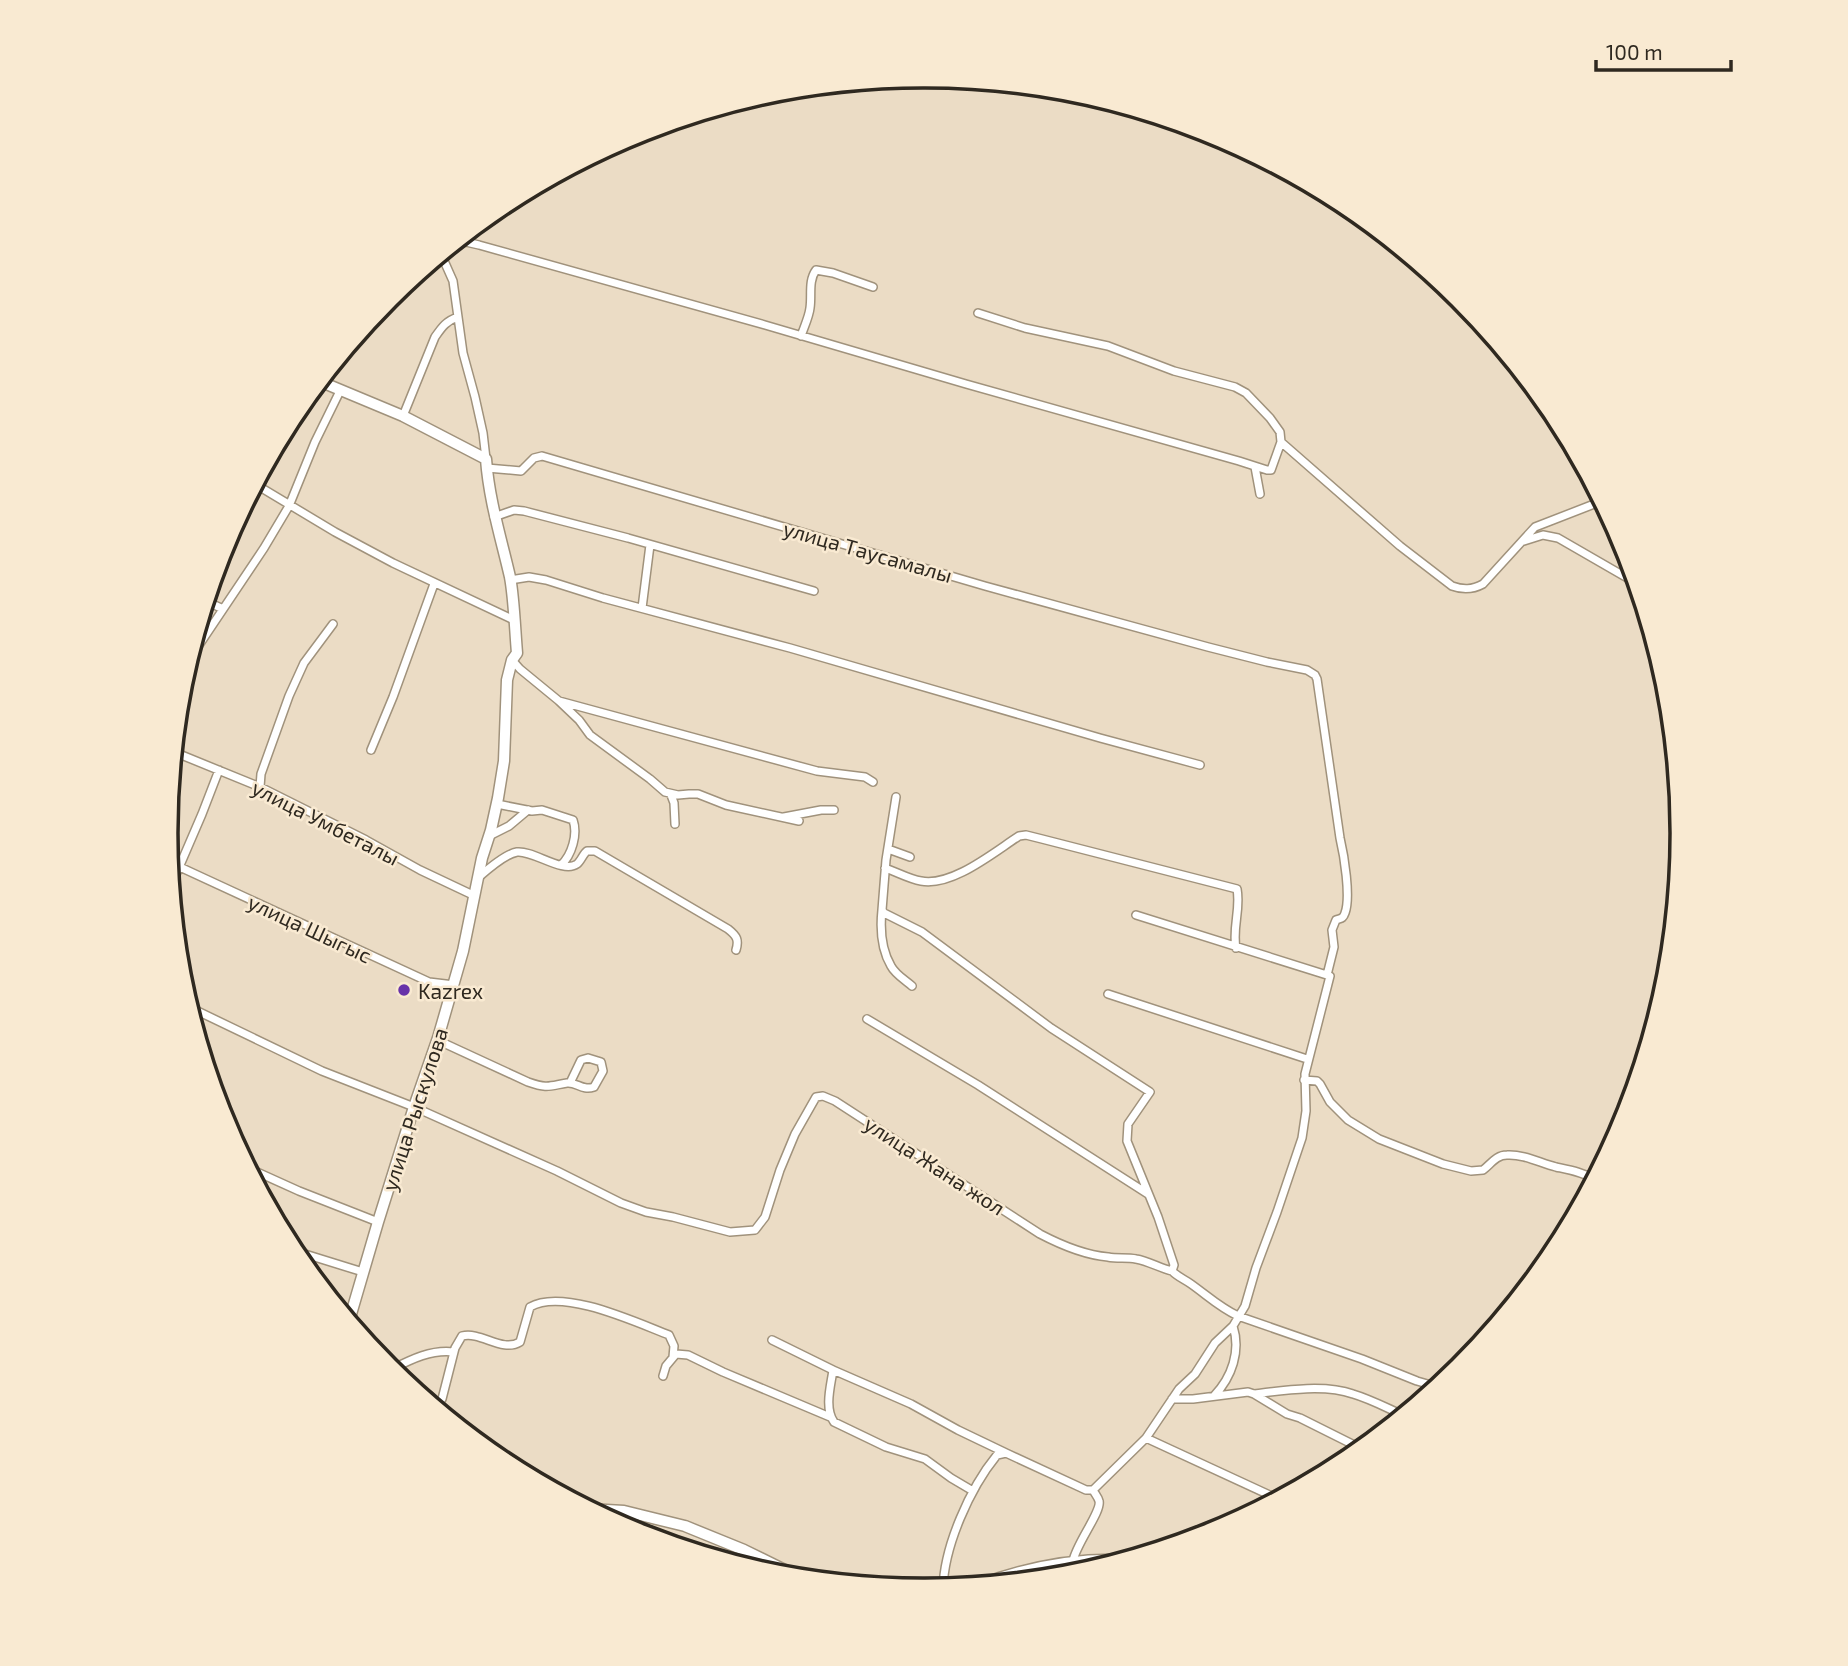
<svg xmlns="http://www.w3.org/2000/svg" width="1848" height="1666" viewBox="0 0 1848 1666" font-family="'Exo 2',sans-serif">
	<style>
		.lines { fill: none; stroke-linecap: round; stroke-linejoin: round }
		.street-casing { stroke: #a0927c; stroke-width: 10 }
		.secondary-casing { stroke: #a0927c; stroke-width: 13 }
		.street { stroke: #fff; stroke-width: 7 }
		.secondary { stroke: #fff; stroke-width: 10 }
		.poi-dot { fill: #6732a9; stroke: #f9ead2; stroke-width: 2.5 }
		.labels { text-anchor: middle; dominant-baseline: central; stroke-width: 5; stroke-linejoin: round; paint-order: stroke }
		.street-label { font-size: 21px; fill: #2f2920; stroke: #f9ead2 }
		.poi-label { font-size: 21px; fill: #2f2920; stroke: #f9ead2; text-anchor: start }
		.rim { fill: none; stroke: #2f2920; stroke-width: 3.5 }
	</style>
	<rect width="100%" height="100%" fill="#ebdcc5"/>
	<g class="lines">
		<defs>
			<path id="street" d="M452 244 466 242 479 245 765 325 966 384 1239 461 1267 470H1271L1281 442 1400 546 1452 586C1463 590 1472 590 1483 584L1535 527 1602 501
				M441 254 453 281 463 353 475 397 483 433 486 459
				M978 313 1025 328 1108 346 1174 371 1235 387 1246 393 1270 418 1280 432 1281 442
				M801 336C804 327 809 317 810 308 812 295 808 281 816 270L833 273 873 287
				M403 416 435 337C442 327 446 321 458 317
				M1255 467 1260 494
				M487 468 521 471 534 458 542 456 985 586 1208 647 1267 662 1307 670 1315 675 1317 679 1340 838C1344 855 1351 897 1345 913 1343 919 1341 918 1336 920L1332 930 1334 947 1327 975
				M255 484 335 532 393 563 514 620
				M494 517 514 510 524 511 628 538 814 591
				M1524 541 1543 535 1558 538 1636 583
				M510 580 529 577 546 580 603 598 790 648 1100 738 1200 765
				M206 601 223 609
				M642 608 650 545
				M512 660 520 669 559 701 817 771 865 777 873 782
				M184 673 195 651 264 548 289 506 315 442 340 391
				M559 701 579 720 590 735 650 779 665 792 678 795 689 794H698L726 805 799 821
				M371 750 393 697 434 584
				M174 752 260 787 366 840 420 870 475 896
				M260 787 261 774 289 696 304 663 333 624
				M671 795 674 803 675 824
				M497 804 532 811 542 810 573 820C578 834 572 855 561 865
				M784 817 821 810H834
				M489 836 509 826 528 810
				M888 849 910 857
				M169 862 429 982 454 985
				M885 868C897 872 909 879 921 881 952 887 994 852 1019 836L1026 835 1042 839 1237 889C1241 909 1232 928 1236 948
				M479 877C488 869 506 854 517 852 533 850 563 874 577 864 581 861 583 854 587 851H595L728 929C737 936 739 940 736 950
				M171 886 202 814 219 770
				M882 910C880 929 881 949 891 966 895 974 905 980 912 986
				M1108 994 1307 1059
				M189 1007 322 1071 414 1107 557 1171 621 1203 646 1212 673 1217 730 1232 755 1230 765 1217 780 1170 795 1134 816 1097 823 1096 835 1101 1040 1234C1061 1245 1085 1255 1108 1257 1117 1259 1127 1257 1136 1259 1148 1261 1160 1268 1172 1271L1174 1265 1158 1217 1127 1141 1128 1124 1150 1092 1051 1028 922 932 884 913 882 910 886 860 896 797
				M867 1019 978 1085 1148 1194
				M437 1040 528 1082C548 1089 549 1086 567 1083 577 1082 582 1091 594 1087L603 1071 601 1062 588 1058 581 1060 570 1083
				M1304 1080 1317 1081 1320 1084 1330 1102 1348 1120 1379 1139 1443 1164 1471 1171 1483 1170C1491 1164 1496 1155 1507 1155 1524 1154 1540 1163 1556 1167 1570 1170 1582 1172 1594 1179
				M248 1168 299 1191 378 1222
				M292 1250 363 1272
				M1172 1271C1178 1277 1184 1279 1191 1284 1208 1296 1219 1307 1238 1316L1362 1359 1417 1381 1438 1387
				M772 1340 833 1370C831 1385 824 1408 834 1422L886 1447 925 1459 951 1478 973 1491
				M390 1370C410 1360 431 1349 454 1352
				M833 1370 911 1404 958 1430 1006 1453
				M663 1376 666 1366 676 1354 688 1355 723 1372 830 1417
				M1255 1394C1285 1390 1325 1384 1353 1394 1370 1399 1387 1408 1403 1415
				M1214 1396C1232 1377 1241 1351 1233 1326
				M1172 1399H1193L1248 1392 1254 1394 1287 1414 1300 1418 1362 1449
				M437 1404 442 1399 455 1348 462 1336C481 1331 502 1353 520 1342L530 1307C563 1288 635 1322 669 1335L674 1346 673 1357
				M1146 1438 1278 1499
				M1073 1561C1076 1544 1102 1511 1099 1501 1098 1497 1095 1494 1093 1490
				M943 1589C944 1546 970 1488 997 1455L1006 1453 1086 1490H1093L1146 1438 1179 1389 1195 1374 1215 1343 1233 1326 1245 1306 1256 1268 1277 1212 1302 1138 1306 1111 1305 1074 1330 976 1136 915"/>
			<path id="secondary" d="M319 381 403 416 486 459C489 500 501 538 510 577 514 598 515 630 517 653L512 660 507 680 504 761 498 798 491 830 482 858 463 951 438 1038 414 1107 378 1222 349 1321
				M414 1390C426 1394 435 1398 439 1411
				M589 1509 624 1511 685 1526 744 1550 803 1579
				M979 1585C1027 1567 1074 1558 1125 1560"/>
		</defs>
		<use href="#street" class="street-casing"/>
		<use href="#secondary" class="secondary-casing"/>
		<use href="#street" class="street"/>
		<use href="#secondary" class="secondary"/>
	</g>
	<circle class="poi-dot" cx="404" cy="990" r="7"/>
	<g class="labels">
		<g class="street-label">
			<text transform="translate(868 551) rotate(16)">улица Таусамалы</text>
			<text transform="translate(326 822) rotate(27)">улица Умбеталы</text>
			<text transform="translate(310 928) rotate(25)">улица Шыгыс</text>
			<text transform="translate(414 1109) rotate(-72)">улица Рыскулова</text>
			<text transform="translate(935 1165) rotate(33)">улица Жана жол</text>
		</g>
		<g class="poi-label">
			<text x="418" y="990">Kazrex</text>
		</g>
	</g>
	<path d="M0 0H1848V1666H0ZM923 88H925A745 745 0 0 1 1670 833V833A745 745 0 0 1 925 1578H923A745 745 0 0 1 178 833V833A745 745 0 0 1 923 88Z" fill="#f9ead2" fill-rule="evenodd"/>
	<path class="rim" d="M923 88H925A745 745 0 0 1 1670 833V833A745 745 0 0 1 925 1578H923A745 745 0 0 1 178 833V833A745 745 0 0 1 923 88Z"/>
	<path d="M1596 60v10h135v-10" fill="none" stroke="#2f2920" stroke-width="3.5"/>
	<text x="1606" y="60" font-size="21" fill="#2f2920" stroke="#f9ead2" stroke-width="5" paint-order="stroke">100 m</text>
</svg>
